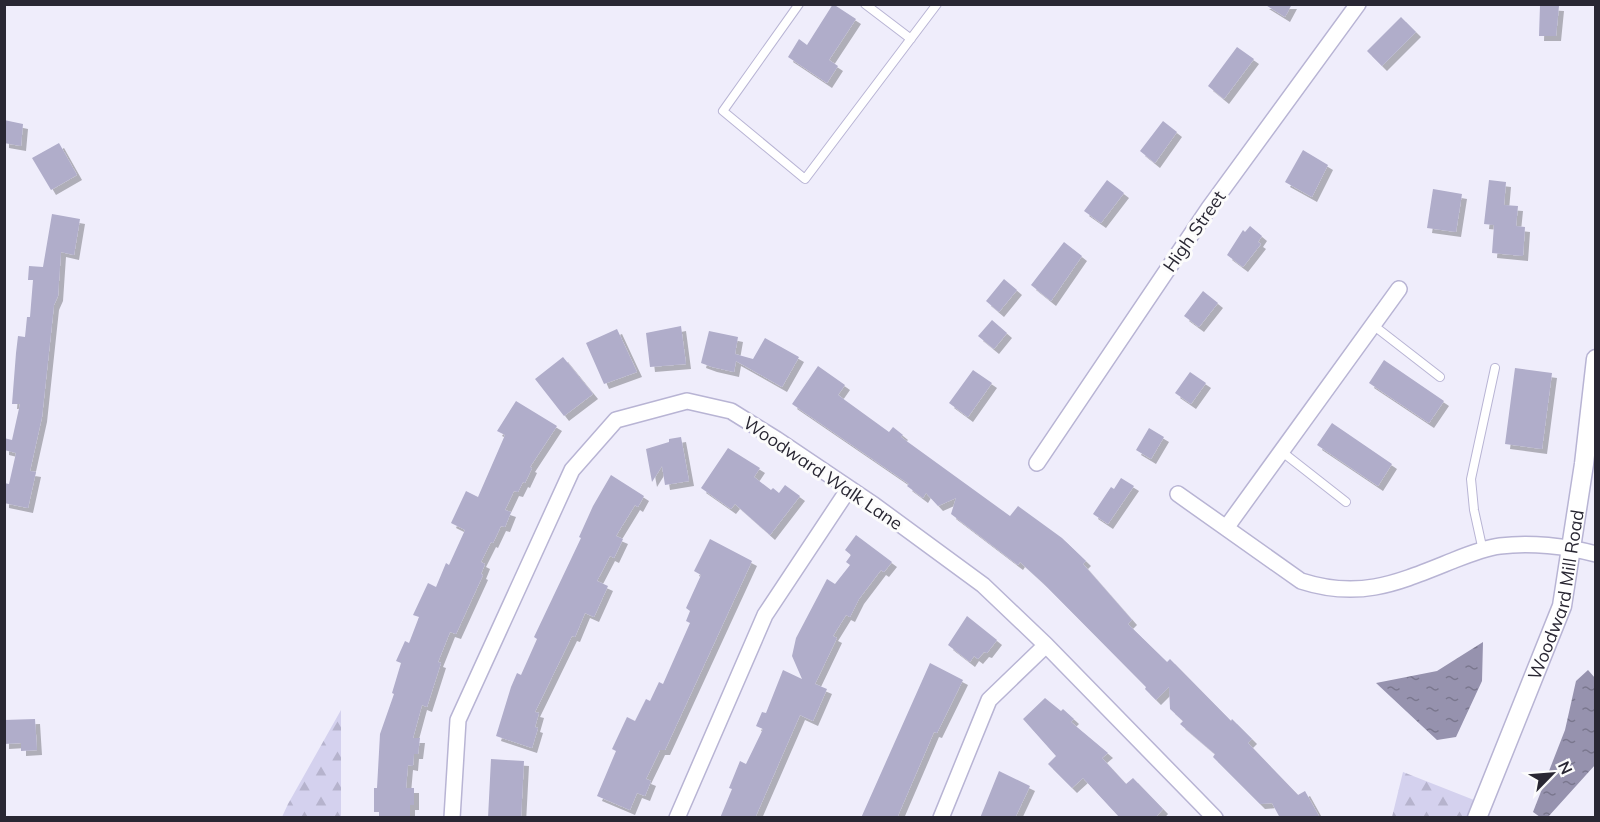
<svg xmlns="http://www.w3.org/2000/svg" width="1600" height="822" viewBox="0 0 1600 822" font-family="Mulish,sans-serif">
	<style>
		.forest { fill: url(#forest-firs) }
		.water { fill: url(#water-ripples) }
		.building { fill: #b0adca; filter: url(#shadow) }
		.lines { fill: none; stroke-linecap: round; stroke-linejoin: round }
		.service-casing { stroke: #b8b4d4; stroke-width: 10 }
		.minor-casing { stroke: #b8b4d4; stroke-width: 18 }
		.tertiary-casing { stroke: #b8b4d4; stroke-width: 21 }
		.service { stroke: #fff; stroke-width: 8 }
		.minor { stroke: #fff; stroke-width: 15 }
		.tertiary { stroke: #fff; stroke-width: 18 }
		.labels { text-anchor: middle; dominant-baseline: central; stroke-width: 6; stroke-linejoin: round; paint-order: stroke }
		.street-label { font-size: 18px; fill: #292733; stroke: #fcfcfc }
	</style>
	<defs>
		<pattern id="forest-firs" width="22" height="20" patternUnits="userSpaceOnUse" patternTransform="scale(1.5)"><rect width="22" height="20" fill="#d4d1ee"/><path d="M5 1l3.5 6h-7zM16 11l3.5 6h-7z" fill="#b6b3cd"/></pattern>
		<pattern id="water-ripples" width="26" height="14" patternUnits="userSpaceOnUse" patternTransform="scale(1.5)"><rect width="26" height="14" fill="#9692ae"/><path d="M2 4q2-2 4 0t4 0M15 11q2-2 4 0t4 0" fill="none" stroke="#7a778e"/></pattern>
		<filter id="shadow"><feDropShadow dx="5" dy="5" stdDeviation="0" flood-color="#0004"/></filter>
	</defs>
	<rect width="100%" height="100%" fill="#efedfb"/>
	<path class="forest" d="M341 710V817H282L288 804Z
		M1403 772 1474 800 1467 817H1392Z"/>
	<path class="water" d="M1483 642 1482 681 1456 737 1437 740 1376 683 1437 671Z
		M1588 670 1595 678V765L1548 817H1540L1533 812 1565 730 1576 681Z"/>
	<path class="building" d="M833 4 856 19 829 60 838 66 827 83 788 57 799 39 807 45Z
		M1264 4H1292L1285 17Z
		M1540 5 1559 6 1556 36H1539Z
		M1401 17 1416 32 1382 66 1367 51Z
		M1237 47 1254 59 1224 99 1208 86Z
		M4 120 23 124 21 146 4 143Z
		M1163 121 1177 132 1155 163 1140 151Z
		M59 143 77 175 51 190 32 158Z
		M1303 150 1328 165 1312 197 1285 182Z
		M1107 180 1124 193 1101 223 1084 211Z
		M1489 180 1506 182 1504 205 1518 206 1516 226 1525 227 1523 256 1492 253 1494 225 1484 224Z
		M1433 189 1462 194 1456 232 1427 228Z
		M52 214 80 219 74 255 61 252 58 296 54 305 42 417 30 471 36 472 28 508 4 503V483L9 484 16 453 4 450V438L12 440 20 404H12L16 353 18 336 25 337 27 317H30L33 280H28L29 266 43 267Z
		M1250 226 1262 236 1258 242 1261 244 1243 267 1227 255 1243 230 1245 232Z
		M1064 242 1082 256 1051 301 1031 285Z
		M1004 279 1017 290 999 312 986 301Z
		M1203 291 1218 303 1199 327 1184 316Z
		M992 320 1007 333 994 349 978 336Z
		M681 326 686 364 650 367 646 333Z
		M617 329 637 372 604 384 586 343Z
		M709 331 738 337 735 354 753 359 765 338 799 357 782 387 736 361 734 372 712 367 701 363Z
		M563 357 593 394 564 416 535 379Z
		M1384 360 1444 401 1429 423 1369 383Z
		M818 366 845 385 838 395 889 432 893 427 903 435 901 437 1010 516 1018 506 1062 538 1086 561 1083 564 1132 620 1128 624 1167 662 1170 659 1231 721 1232 719 1252 739 1248 743 1298 795 1305 791 1320 818H1280L1272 803 1260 804 1213 757 1215 754 1180 724 1183 721 1170 709 1169 687 1156 700 1145 689 1146 687 1043 583 1020 562 1018 565 951 514 956 498 938 506 926 493 923 498 907 486 909 484 792 404Z
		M1515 368 1552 373 1542 449 1505 444Z
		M973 370 992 383 968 417 949 403Z
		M1190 372 1206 383 1191 404 1175 393Z
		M516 401 557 426 530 467 532 468 525 483 523 482 518 492 514 491 505 510 511 512 505 527 501 526 493 543 491 542 481 562 485 564 481 574 483 575 456 634 450 632 438 662 441 663 427 707 422 705 413 738H420L418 754H414L413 766 408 765 406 788H414V805H410V818H379V812H374V788H377L380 734 394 694 392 693 401 663 396 661 405 641 409 643 419 617 413 615 428 583 436 587 446 563 449 565 465 530 451 523 466 491 478 497 505 435 497 431Z
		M1332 423 1392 464 1378 486 1317 445Z
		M1149 428 1164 437 1151 459 1136 450Z
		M681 437 689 481 665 485 662 466 652 482 646 449 669 442V439Z
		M728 448 760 468 754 477 771 490 773 488 779 493 785 485 800 496 770 535 735 504 731 509 701 488Z
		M611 475 644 496 638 507 635 505 616 536 623 539 614 558 610 556 597 581 608 586 594 617 585 613 575 637 572 636 535 712 539 713 535 727 538 728 532 748 496 736 511 687 517 673 521 675 537 639 534 637 581 538 579 537 593 506Z
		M1121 478 1134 486 1108 524 1093 514 1111 487 1114 489Z
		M856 535 892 562 884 572 881 570 859 599 850 617 846 615 833 636 837 638 815 684 827 689 813 721 800 715 755 818H720L732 789 729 788 740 761 746 764 763 729 756 726 762 712 766 713 783 670 802 679 792 656 796 638 827 579 835 584 850 565 846 562 851 555 845 550Z
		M710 539 752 561 665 750H660L646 779 651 781 645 796 637 793 630 810 597 796 616 751 612 749 627 717 635 721 646 699 650 701 659 682 663 684 690 623 686 621 690 611 686 608 701 575 694 571Z
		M967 616 997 640 987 653 984 652 978 659 974 656 970 662 948 645Z
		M930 663 963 680 937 733 934 732 897 818H861Z
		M1045 698 1061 711 1063 709 1074 719 1071 722 1108 753 1102 758 1126 784 1133 778 1163 809 1155 818H1120L1083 778 1072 788 1048 764 1056 756 1023 719Z
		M35 719 37 750 21 751V743L4 744V720Z
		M491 759 524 761 521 818H488Z
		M999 771 1030 786 1015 818H980Z"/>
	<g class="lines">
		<defs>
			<path id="service" d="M799 4 723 111 805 179 937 4
				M865 4 911 39
				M1373 325 1440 377
				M1281 451 1346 502
				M1483 551 1474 510 1471 479 1495 368"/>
			<path id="minor" d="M1037 463 1209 208 1358 4
				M1178 494 1301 581C1360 600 1397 583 1452 561 1467 555 1484 548 1500 546 1530 542 1566 546 1596 554
				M1226 528 1399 289
				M452 818 458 720 572 470 616 420 687 401 731 411 776 439 874 505 983 585 1046 645 1215 818
				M677 818 765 615 848 490
				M941 818 989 700 1046 645"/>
			<g id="tertiary">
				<path id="s1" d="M1477 818 1562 606 1584 464 1596 359"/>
			</g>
		</defs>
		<use href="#service" class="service-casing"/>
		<use href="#minor" class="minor-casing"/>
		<use href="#tertiary" class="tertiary-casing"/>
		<use href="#service" class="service"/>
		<use href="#minor" class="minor"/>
		<use href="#tertiary" class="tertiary"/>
	</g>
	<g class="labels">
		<g class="street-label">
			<text transform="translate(1194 231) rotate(-55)">High Street</text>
			<text transform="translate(823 473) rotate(34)">Woodward Walk Lane</text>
			<text stroke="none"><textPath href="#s1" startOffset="238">Woodward Mill Road</textPath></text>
		</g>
	</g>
	<rect width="1600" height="822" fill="none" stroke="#292733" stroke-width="12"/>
	<g transform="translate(1552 774) rotate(65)" stroke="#fcfcfc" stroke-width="4.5" paint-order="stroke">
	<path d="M0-4.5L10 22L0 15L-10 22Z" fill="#292733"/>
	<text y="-9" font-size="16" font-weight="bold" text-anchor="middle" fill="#292733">N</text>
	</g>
</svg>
